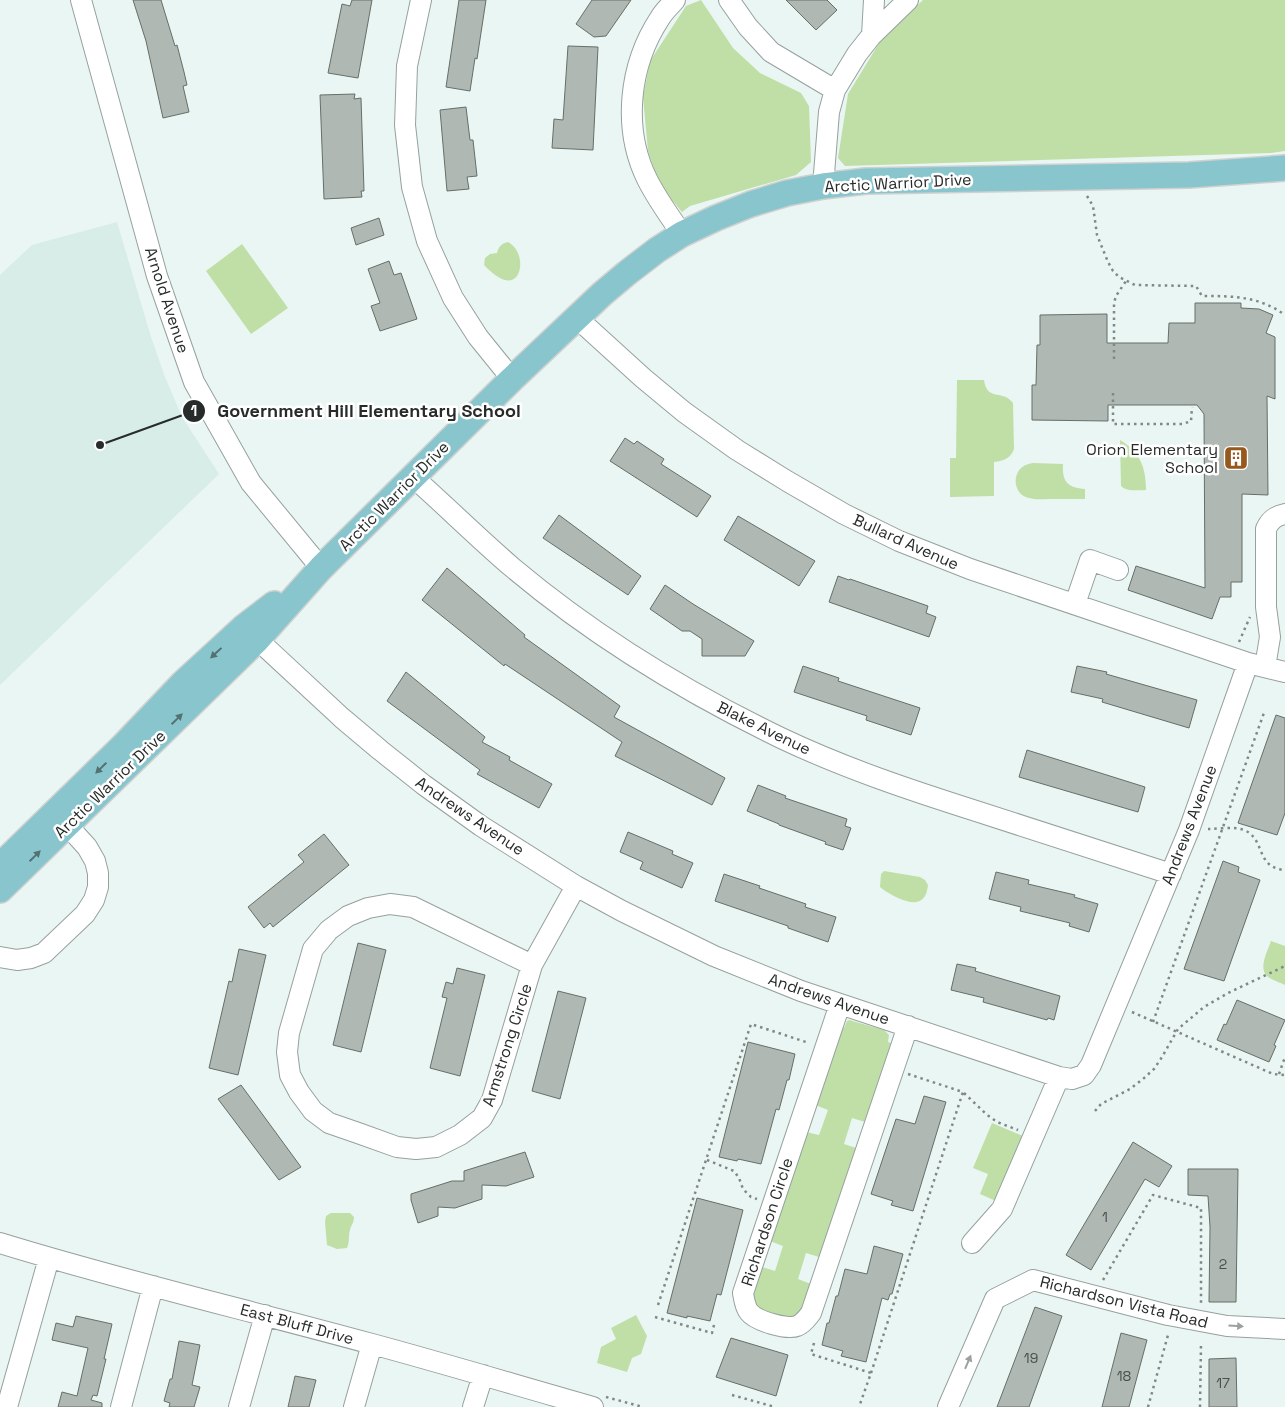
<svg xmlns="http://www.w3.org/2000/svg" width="1285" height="1407" viewBox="0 0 1285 1407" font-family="'Space Grotesk',sans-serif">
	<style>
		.built { fill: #d8ede8 }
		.green { fill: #bfdfa7 }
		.building { fill: #b0b8b3; stroke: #666e69 }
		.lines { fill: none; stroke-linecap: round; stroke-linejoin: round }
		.minor-casing { stroke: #96a19e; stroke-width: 22 }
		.major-casing { stroke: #cfd1d0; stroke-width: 28 }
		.path { stroke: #808886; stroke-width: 2.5; stroke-dasharray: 2.5 4; stroke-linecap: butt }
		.minor { stroke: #fff; stroke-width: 20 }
		.major { stroke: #89c5cc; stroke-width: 25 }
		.oneway { fill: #537173 }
		.oneway2 { fill: #9ea0a0 }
		.labels { text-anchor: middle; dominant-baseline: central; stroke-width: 5; stroke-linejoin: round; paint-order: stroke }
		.number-label { font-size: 14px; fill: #494f4d }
		.street-label { font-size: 16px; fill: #272c2b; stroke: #fff }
		.poi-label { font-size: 16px; fill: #272c2b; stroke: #fff; text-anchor: end }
		.leader { fill: none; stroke: #272c2b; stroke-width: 2 }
		.callout-dot { fill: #272c2b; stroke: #fff; stroke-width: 2 }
		.mark-label { font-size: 15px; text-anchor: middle; font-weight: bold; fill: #fff }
		.callout-label { font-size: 18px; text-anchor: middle; font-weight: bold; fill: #272c2b; stroke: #fff; stroke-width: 5; stroke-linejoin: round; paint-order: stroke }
	</style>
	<rect width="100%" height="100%" fill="#eaf6f3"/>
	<path class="built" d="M117 222 151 337 165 377 182 417 219 474 0 685V275L32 245Z"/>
	<path class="green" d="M701 0 733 48 760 73 801 93 809 106 811 162 796 175 690 206 682 212 660 186 648 151 643 97 650 61 686 6Z
		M923 0H1285V151L1271 153 845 166 838 158 848 94 881 40Z
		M508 242C527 252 523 288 502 279 495 276 489 270 484 265L485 258 490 254 497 253C499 246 501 244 508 242Z
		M242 244 288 308 251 334 206 271Z
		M957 380H984C987 402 1003 389 1013 403L1014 449C1011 458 1004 461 994 462V496L950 497V458H956Z
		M1120 440C1140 452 1146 467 1146 490 1138 490 1127 492 1121 486Z
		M1033 463 1063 464C1062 481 1067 488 1085 489V499C1073 499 1061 499 1049 499 1043 499 1036 500 1029 498 1018 496 1013 484 1017 474 1020 467 1026 464 1033 463Z
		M884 871 920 877 925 880 928 885C926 905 914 905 898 898 892 895 886 892 880 887L881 874Z
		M1271 941 1285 946V985C1279 982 1271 980 1267 976 1258 968 1268 950 1271 941Z
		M849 1020 884 1030 889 1035 888 1042 891 1043 865 1122 852 1118 844 1144 856 1148 819 1257 806 1253 798 1279 811 1284 801 1312C798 1315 795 1317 791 1317 785 1318 757 1310 754 1305 749 1295 759 1277 762 1267L775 1271 783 1246 770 1241 806 1132 819 1135 828 1110 815 1105 841 1027 844 1028 847 1021Z
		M992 1123 1023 1136 996 1201 980 1194 988 1174 973 1168Z
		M331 1213H350L354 1217C354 1223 351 1225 350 1230 348 1237 350 1241 347 1248L337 1249 327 1245 325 1222 326 1216Z
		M636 1315 647 1336 641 1354 632 1358 627 1372 597 1363 601 1347 616 1339 611 1328Z"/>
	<path class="building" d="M133 0H161L175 46 177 45 184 72 187 85 183 86 189 112 163 118 146 41Z
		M352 0H372L358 78 328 73 342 4 350 6Z
		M459 0H486L477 59 475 58 470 91 446 87Z
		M592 0H631L606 36 594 37 576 24Z
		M786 0H827L837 10 816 30Z
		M568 46 598 47 593 150 552 148 554 119 563 120Z
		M355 94 354 99 361 98 364 191H361L362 197 324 199 320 95Z
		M466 107 470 140H473L477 176 467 177 469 189 447 191 440 110Z
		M379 218 384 235 356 245 351 228Z
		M389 261 394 275 401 273 417 319 380 331 371 306 380 303 368 269Z
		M1195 303H1241V308L1259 309 1273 315 1266 333 1275 337V399L1267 396 1268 495 1242 494V582H1231V597H1220L1212 619 1128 590 1136 566 1205 588 1204 414 1197 405H1108V421L1032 420V385H1036L1037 345H1040V315L1107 314V343H1168L1169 323H1195Z
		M625 438 634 444 637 441 664 459 661 464 711 496 697 517 610 461Z
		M559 515 641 576 628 595 543 538Z
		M738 516 815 561 799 586 724 540Z
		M447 568 525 635 524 637 620 706 614 717 725 778 712 805 615 756 622 742 505 664 504 666 422 600Z
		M838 576 849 580 850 579 928 606 926 613 936 617 929 637 829 602Z
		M665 585 693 604 754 641 745 656H702V639L690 631H682L650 609Z
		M803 666 839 678 838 681 920 708 911 735 866 720 867 716 794 692Z
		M1077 666 1107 672 1106 674 1197 700 1189 728 1102 702 1103 699 1071 692Z
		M406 672 485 737 482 742 510 757 509 760 552 784 539 808 477 774 480 770 387 701Z
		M1276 715 1285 718V813L1277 835 1238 823Z
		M1027 750 1145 787 1138 812 1019 777Z
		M758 785 786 796 785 798 847 819 845 826 851 828 843 850 825 844 826 842 779 825V824L747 811Z
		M628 832 673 851 672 854 693 863 682 888 640 869 643 862 620 852Z
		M324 834 349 865 273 927 270 923 264 928 248 907 304 862 298 855Z
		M1223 861 1239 867 1238 872 1260 880 1224 981 1184 969Z
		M996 872 1029 880 1028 884 1075 895 1074 897 1098 904 1089 932 1069 926 1070 923 1020 911 1021 907 989 899Z
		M724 874 760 886 759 888 806 904 805 907 836 917 828 942 788 928V926L715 901Z
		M358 943 386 950 361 1052 333 1045Z
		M239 949 266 955 238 1075 209 1068 229 981 232 982Z
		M957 964 976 968 975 971 1060 996 1054 1020 1048 1018 1047 1020 983 1002 984 998 951 990Z
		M457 968 485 975 460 1076 430 1068 447 998 442 997 446 982 453 984Z
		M558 991 586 998 560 1099 532 1091Z
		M1237 1000 1285 1020 1274 1045 1276 1046 1269 1062 1217 1040 1224 1024 1226 1025Z
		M748 1042 795 1054 789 1080H787L779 1110 776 1109 761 1164 738 1159 737 1161 719 1157Z
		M241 1085 301 1167 279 1180 218 1099Z
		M924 1096 946 1102 913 1211 891 1205 893 1201 871 1194 896 1119 915 1124Z
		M1133 1142 1172 1166 1159 1187 1145 1179 1091 1270 1066 1255Z
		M525 1152 534 1177 506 1186 482 1185V1199L455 1208 438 1207V1216L418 1223 411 1200V1194L452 1181H464V1171Z
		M1188 1169H1238L1236 1302H1209L1210 1227 1208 1196 1188 1195Z
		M697 1198 743 1210 721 1295 717 1294 710 1321 687 1316V1318L667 1313Z
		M874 1246 903 1254 892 1294H890L888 1300 882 1298 866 1362 841 1356 843 1351 822 1345 827 1323H829L836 1296H838L845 1269 867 1274Z
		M1035 1307 1062 1316 1029 1407H997Z
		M76 1316 112 1324 104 1359H106L97 1396 93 1395 91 1400 102 1403V1407H58L62 1392 77 1396 88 1348 52 1340 56 1323 73 1327Z
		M1121 1333 1147 1340 1129 1407H1102Z
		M731 1338 788 1355 776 1396 716 1377Z
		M179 1341 200 1345 192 1385 200 1387 194 1407H169L170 1403 164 1401 170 1379H172Z
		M1236 1358 1237 1407H1209V1359Z
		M295 1376 316 1380 309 1407H288Z"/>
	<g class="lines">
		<defs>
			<path id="minor" d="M81 0 157 276 194 382 251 483 321 568
				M421 0 407 66 405 125 412 187 427 241 453 298 478 337 512 379
				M675 0C670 6 664 11 660 18 629 65 622 128 647 179 657 199 670 217 682 234
				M729 0 748 27 771 52 835 90
				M872 35 874 0
				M823 186 829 112 835 90 857 54 872 35 908 0
				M577 318 643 378 684 412 737 450 787 481 844 514 899 541 970 569 1248 663 1285 672
				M413 477C447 507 479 539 513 568 594 636 686 692 781 738 844 768 910 790 976 811 1041 832 1106 853 1171 874
				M1075 604 1090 560 1118 570
				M247 630 342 718 380 750 424 785 481 826 576 886 622 911 714 956 801 991 1059 1077 1072 1079 1084 1075 1091 1065 1189 830 1248 663
				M1265 667 1270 637 1266 607V529C1270 520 1275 516 1285 514
				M0 957 17 960 31 958 44 953 85 914 94 900 98 887V873L95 861 87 847 67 825
				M532 965 413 907 390 904 368 908 348 916 329 930 313 949 289 1033 287 1052 290 1075 299 1092 313 1111 329 1123 358 1133 397 1147 416 1149 436 1147 460 1135 482 1118 492 1100 532 965 576 886
				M840 1004 743 1293C744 1299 745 1307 749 1312 756 1321 787 1330 797 1326 803 1324 807 1318 811 1313L908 1026
				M0 1243C123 1281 248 1310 372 1344 446 1364 519 1386 593 1407
				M972 1243 1002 1209 1059 1077
				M7 1407 49 1258
				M121 1407 153 1286
				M239 1407 265 1315
				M354 1407 372 1344
				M473 1407 483 1375
				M948 1407 995 1299 1033 1280 1168 1315 1227 1326 1285 1329"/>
			<path id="major" d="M0 866 124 745 183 683 244 627 274 604
				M0 890 257 640 321 568 512 379 602 294 627 273 657 250 682 234 716 218 751 204 787 193 823 186 866 181 1189 175 1285 168"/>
		</defs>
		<use href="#minor" class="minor-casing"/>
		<use href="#major" class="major-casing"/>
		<path class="path" d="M1087 196 1093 206 1097 235 1108 262 1113 271 1119 277 1135 285 1196 286 1202 296C1232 296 1259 296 1285 315
			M1114 359V303L1116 296 1126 281
			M1113 393V424H1183L1191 421 1192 407
			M1239 642 1250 617
			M1208 829C1219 829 1233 826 1244 830 1261 837 1258 855 1270 865 1274 868 1280 869 1285 871
			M1132 1012 1273 1074 1285 1075
			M1153 1022 1265 710
			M1279 1074 1285 1057
			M964 1093 986 1114 997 1122 1018 1130
			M1095 1111 1101 1104 1130 1089 1143 1079 1154 1069 1162 1057 1178 1029 1204 1007 1228 993 1285 966
			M707 1160 734 1171 739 1178 743 1189 751 1197 757 1199
			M1103 1280 1153 1195 1201 1208V1303
			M658 1305 751 1024 809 1043
			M655 1317 712 1333 715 1321
			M814 1343 811 1354 871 1373 859 1407
			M871 1373 963 1092 908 1074
			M732 1395 775 1407
			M606 1397 643 1407
			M1148 1407 1168 1335
			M1200 1407 1201 1344"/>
		<use href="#minor" class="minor"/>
		<use href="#major" class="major"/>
	</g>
	<defs><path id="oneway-solid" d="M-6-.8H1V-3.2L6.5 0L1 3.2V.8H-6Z" transform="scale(1.25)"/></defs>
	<g class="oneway">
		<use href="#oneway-solid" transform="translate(216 653) rotate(137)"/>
		<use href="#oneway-solid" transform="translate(177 719) rotate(-44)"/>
		<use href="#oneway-solid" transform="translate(101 768) rotate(136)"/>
		<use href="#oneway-solid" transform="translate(35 856) rotate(-44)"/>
	</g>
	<g class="oneway2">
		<use href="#oneway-solid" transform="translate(1236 1326) rotate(3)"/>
		<use href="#oneway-solid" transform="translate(968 1362) rotate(-67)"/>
	</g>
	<defs>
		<symbol id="building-square" viewBox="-11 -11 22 22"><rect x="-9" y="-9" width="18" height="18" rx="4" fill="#97581e" stroke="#fff"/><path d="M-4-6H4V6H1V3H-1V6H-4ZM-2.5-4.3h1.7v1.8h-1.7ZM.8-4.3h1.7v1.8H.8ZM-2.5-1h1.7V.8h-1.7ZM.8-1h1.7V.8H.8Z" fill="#fff"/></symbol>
	</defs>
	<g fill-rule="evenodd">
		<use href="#building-square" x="1222" y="444" width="28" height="28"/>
	</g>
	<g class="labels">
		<g class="number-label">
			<text x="1105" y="1217">1</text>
			<text x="1223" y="1264">2</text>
			<text x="1031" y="1358">19</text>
			<text x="1124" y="1376">18</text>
			<text x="1223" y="1383">17</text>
		</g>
		<g class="street-label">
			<text transform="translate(898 183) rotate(-3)">Arctic Warrior Drive</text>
			<text transform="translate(167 300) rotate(72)">Arnold Avenue</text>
			<text transform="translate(394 496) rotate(-45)">Arctic Warrior Drive</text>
			<text transform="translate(906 542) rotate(24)">Bullard Avenue</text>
			<text transform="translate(764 728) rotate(26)">Blake Avenue</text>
			<text transform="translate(110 784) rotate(-44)">Arctic Warrior Drive</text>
			<text transform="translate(470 816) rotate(34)">Andrews Avenue</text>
			<text transform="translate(1189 825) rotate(-69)">Andrews Avenue</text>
			<text transform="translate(829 999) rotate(19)">Andrews Avenue</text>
			<text transform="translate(507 1045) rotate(-72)">Armstrong Circle</text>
			<text transform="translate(767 1222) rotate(-72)">Richardson Circle</text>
			<text transform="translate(1124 1302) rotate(14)">Richardson Vista Road</text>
			<text transform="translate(297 1324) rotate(15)">East Bluff Drive</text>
		</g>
		<g class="poi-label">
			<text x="1218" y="449">Orion Elementary<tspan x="1218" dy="18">School</tspan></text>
		</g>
	</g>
	<path class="leader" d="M100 445L194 411"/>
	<g class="callout-dot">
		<circle cx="100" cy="445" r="5"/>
		<circle cx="194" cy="411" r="12"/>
	</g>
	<g class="mark-label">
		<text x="194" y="416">1</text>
	</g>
	<g class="callout-label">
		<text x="369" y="417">Government Hill Elementary School</text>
	</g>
</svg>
